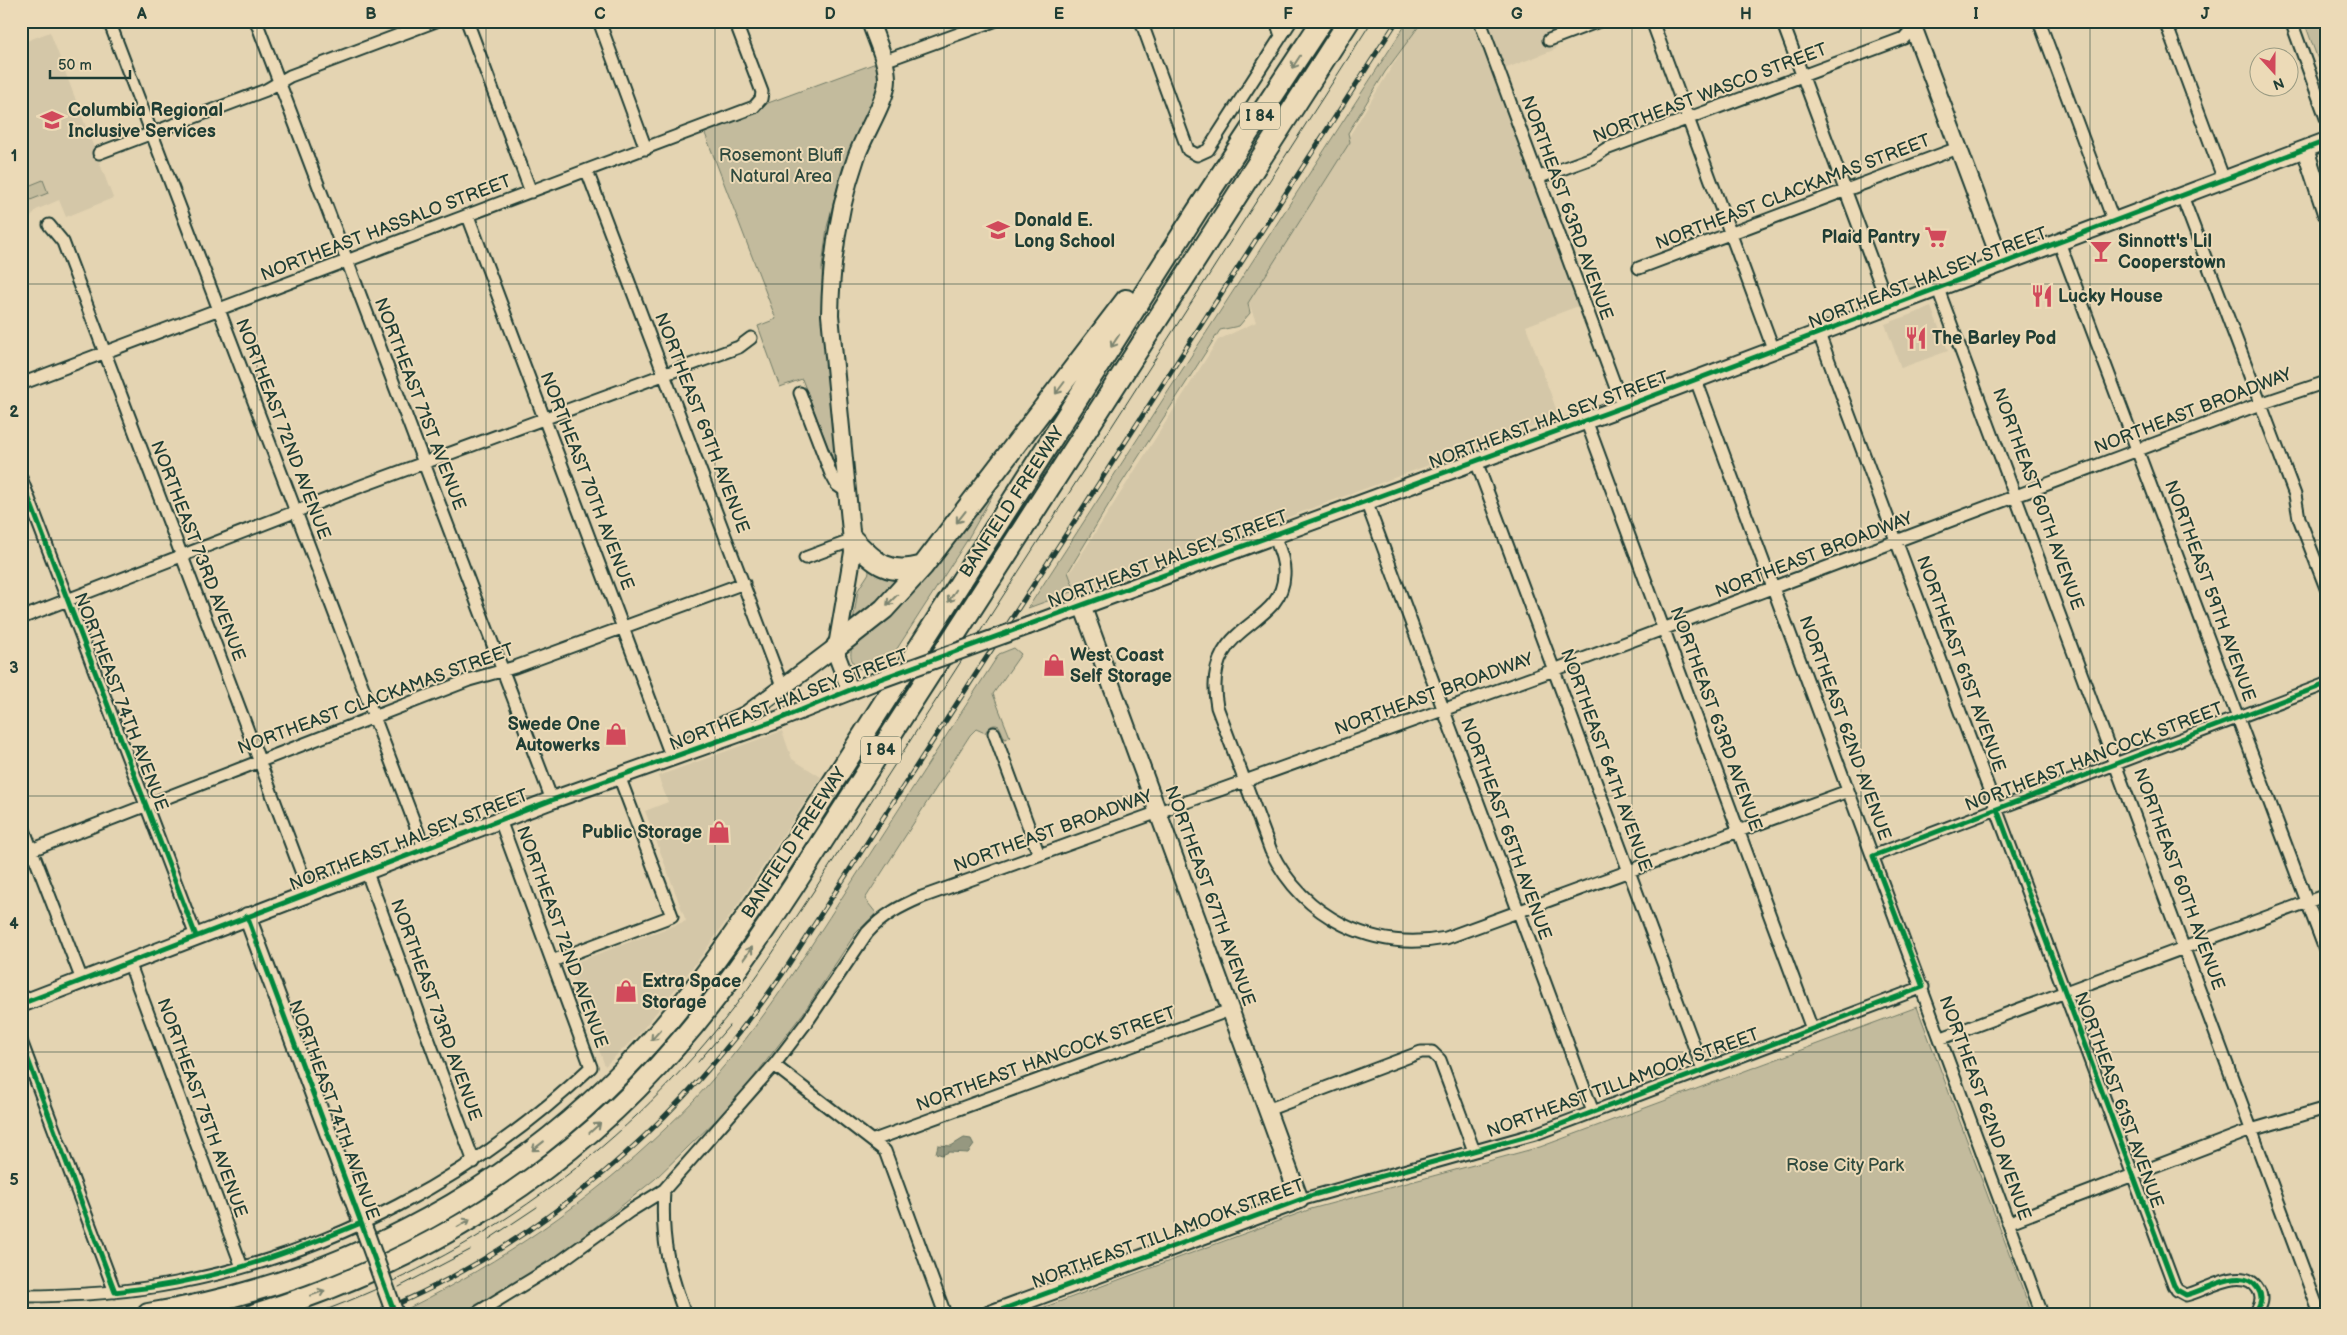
<svg xmlns="http://www.w3.org/2000/svg" width="2347" height="1335" viewBox="0 0 2347 1335" font-family="'Balsamiq Sans',sans-serif">
	<style>
		.built { fill: #d4c7a8 }
		.green { fill: #c3bb9d; stroke: #717c68 }
		.water { fill: #969880; stroke: #667462 }
		.lines { fill: none; stroke-linecap: round; stroke-linejoin: round }
		.street-casing { stroke: #1f3d34; stroke-width: 15 }
		.secondary-casing { stroke: #1f3d34; stroke-width: 20 }
		.highway-casing { stroke: #1f3d34; stroke-width: 24 }
		.street { stroke: #ecdab7; stroke-width: 11 }
		.secondary { stroke: #ecdab7; stroke-width: 16 }
		.highway { stroke: #ecdab7; stroke-width: 20 }
		.tram { stroke: #1f3d34; stroke-width: 1 }
		.rail-casing { stroke: #1f3d34; stroke-width: 5 }
		.rail { stroke: #ecdab7; stroke-width: 3; stroke-dasharray: 9; stroke-linecap: butt }
		.secondary-bridge-casing { stroke: #1f3d34; stroke-width: 20; stroke-linecap: butt }
		.secondary-bridge { stroke: #ecdab7; stroke-width: 16 }
		.cycleway-casing { stroke: #ecdab7; stroke-width: 8 }
		.cycleway { stroke: #00873e; stroke-width: 5 }
		.oneway { stroke: #7b846f }
		.grid { fill: none; stroke: #1f3d34; stroke-width: 1; stroke-opacity: 0.55 }
		.labels { text-anchor: middle; dominant-baseline: central; stroke-width: 4; stroke-linejoin: round; paint-order: stroke }
		.shield { fill: #ecdab7; stroke: #5c6c5b; stroke-width: 1 }
		.shield-label { font-size: 16px; font-weight: bold; fill: #1f3d34 }
		.street-label { font-size: 18px; fill: #1f3d34; stroke: #ecdab7 }
		.poi-label { font-size: 18px; font-weight: bold; fill: #1f3d34; stroke: #ecdab7; text-anchor: start }
		.park-label { font-size: 18px; fill: #2f4a3e; stroke: #ecdab7 }
		.neatline { fill: none; stroke: #1f3d34; stroke-width: 2 }
		.grid-label { font-size: 16px; text-anchor: middle; font-weight: bold; fill: #1f3d34 }
	</style>
	<rect width="100%" height="100%" fill="#e4d4b2"/>
	<filter id="ink" filterUnits="userSpaceOnUse"><feTurbulence type="fractalNoise" baseFrequency=".02" numOctaves="2"/><feDisplacementMap in="SourceGraphic" scale="10" xChannelSelector="R" yChannelSelector="G"/><feConvolveMatrix kernelMatrix="1 2 1 2 8 2 1 2 1" color-interpolation-filters="sRGB"/></filter>
	<g filter="url(#ink)">
		<path class="built" d="M1420 21H1546L1556 49 1499 71 1586 303 1526 326 1559 417 1077 595 1069 574 1218 340 1256 322 1248 301Z
			M50 32 113 198 66 217 59 200 36 210 26 224 21 226V43Z
			M1931 307 1948 351 1901 368 1885 324Z
			M782 731 792 759 821 777 739 903 700 958 639 1034 605 1066 568 965 686 921 645 811 668 802 658 776Z"/>
		<path class="green" d="M1408 21H1432L1429 25 1422 22 1385 72 1348 133 1350 142 1248 303 1250 313 1239 326 1220 330 1121 484 1068 572 1075 591 1028 608Z
			M2304 21H2326V82Z
			M876 63 879 81 876 94 840 177 827 227 822 267 823 314 838 473 802 379 780 387 758 326 776 319 704 131 763 108 768 103Z
			M43 180 48 193 23 203 21 189Z
			M990 494 992 496 966 542 891 658 861 669 858 668C849 660 849 651 855 643L909 596 946 553Z
			M868 565 906 576 894 590 853 622 858 590 869 573Z
			M1014 648 1021 654 993 694 1010 737 1005 739 999 726C993 723 988 727 985 733L976 729 970 735 865 899 876 913 855 934 804 1012 747 1086 718 1118 655 1179 569 1248 530 1275 476 1306 461 1314H409L407 1309C502 1261 588 1203 665 1129 740 1059 795 971 850 885 900 808 949 731 999 654Z
			M1917 1007 2032 1314H1026L1311 1209 1540 1147Z"/>
		<path class="water" d="M964 1138 971 1139 974 1145 968 1153 949 1152 942 1155 936 1153 938 1145 951 1146Z"/>
		<g class="lines">
			<defs>
				<path id="street" d="M109 21 424 848
					M256 21 552 800
					M467 21 531 192
					M599 21 646 149
					M1141 21 1188 150 1197 155 1208 150 1291 21
					M1276 21 1281 36
					M1480 21 1623 407
					M1652 21 1774 351
					M1782 21 1889 307
					M2039 21 2114 222
					M2165 21 2224 180
					M2291 21 2326 118
					M1549 40 1599 21
					M884 61 994 21
					M99 153 266 90 290 76 436 21
					M587 171 783 689
					M1537 178 1592 158 1606 149 1904 38 1917 23
					M2182 196 2295 495 2299 518 2326 588
					M468 216 672 758
					M49 225 63 242 309 892
					M2059 242 2326 952
					M1639 268 1958 148
					M1938 289 2320 1314
					M1819 334 2174 1285 2177 1290 2186 1295C2206 1291 2243 1264 2258 1289 2264 1298 2260 1306 2255 1314
					M1696 380 2042 1314
					M21 384 754 107 761 99 762 92 735 21
					M800 393 831 474 837 485 847 492
					M1586 420 1812 1029
					M1476 461 1703 1070
					M21 478 196 936
					M1366 501 1593 1112
					M1274 535C1279 548 1285 561 1284 575 1282 630 1201 621 1217 707L1271 851C1304 918 1373 952 1446 938L1848 791
					M805 558 853 540
					M21 618 364 485 739 347 751 338
					M994 733 1039 855
					M21 822 82 980
					M21 854 469 680 515 667 744 583
					M1873 856 2326 684
					M366 870 474 1162
					M552 961 672 916 619 776
					M129 962 242 1267
					M1942 1038 2326 895
					M21 1041 115 1292
					M774 1065 885 1151 945 1314
					M1267 1110 1421 1052H1432L1440 1060 1474 1151
					M874 1140 1230 1010
					M664 1190C661 1239 668 1268 685 1314
					M1300 1200 1535 1134 1923 987
					M2010 1222 2251 1130 2326 1108
					M21 1296C73 1296 125 1293 176 1283 331 1254 477 1176 591 1067L500 820
					M475 1314 557 1264 630 1211 664 1190 774 1065 809 1019 867 933C883 915 901 906 922 897L1554 670 2260 404 2326 382"/>
				<path id="secondary" d="M1911 21 2002 264
					M2305 149 2326 213
					M1028 626 1623 407 2326 141
					M850 690 837 656V646L853 552 830 315C831 261 838 209 856 158 863 136 887 100 887 80 887 60 876 40 870 21
					M688 747 711 731 747 714 837 646
					M247 916 366 1234
					M21 1004 552 800 777 720 876 681
					M990 1314 1300 1200 1082 605"/>
				<path id="highway" d="M853 540C876 564 889 576 923 566
					M837 646 884 609 923 566 1126 300
					M148 1314C346 1283 528 1183 659 1032 702 982 739 929 774 875L1197 211 1322 21
					M255 1314C417 1265 566 1175 677 1045 720 996 757 942 793 887L1349 21"/>
			</defs>
			<use href="#street" class="street-casing"/>
			<use href="#secondary" class="secondary-casing"/>
			<use href="#highway" class="highway-casing"/>
			<use href="#street" class="street"/>
			<use href="#secondary" class="secondary"/>
			<use href="#highway" class="highway"/>
			<path class="tram" d="M698 1062 729 1026
				M489 1239 537 1207
				M399 1287 470 1250
				M315 1314C476 1255 618 1154 725 1019 757 979 784 935 813 892L1372 21"/>
			<defs>
				<path id="rail" d="M374 1314C542 1245 681 1121 783 973L1397 21"/>
			</defs>
			<use href="#rail" class="rail-casing"/>
			<use href="#rail" class="rail"/>
			<defs>
				<path id="secondary-bridge" d="M876 681 1028 626
					M366 1234 395 1314"/>
			</defs>
			<use href="#secondary-bridge" class="secondary-bridge-casing"/>
			<use href="#secondary-bridge" class="secondary-bridge"/>
			<defs>
				<path id="cycleway" d="M21 478 196 936
					M1997 809 2174 1285 2177 1290 2186 1295C2206 1291 2243 1264 2258 1289 2264 1298 2260 1306 2255 1314
					M247 916 395 1314
					M21 1004 552 800 777 720 850 690 1623 407 2326 141
					M21 1041 115 1292C135 1289 156 1287 176 1283 240 1271 301 1248 361 1223
					M990 1314 1313 1195 1535 1134 1923 987 1873 856 2326 684"/>
			</defs>
			<use href="#cycleway" class="cycleway-casing"/>
			<use href="#cycleway" class="cycleway"/>
		</g>
		<defs><path id="oneway-shaft" d="M-6 0H5M1.5-3L5.5 0L1.5 3" fill="none" stroke-width="1.6" stroke-linecap="round" stroke-linejoin="round" transform="scale(1.25)"/></defs>
		<g class="oneway">
			<use href="#oneway-shaft" transform="translate(1296 62) rotate(123)"/>
			<use href="#oneway-shaft" transform="translate(1115 341) rotate(123)"/>
			<use href="#oneway-shaft" transform="translate(1060 388) rotate(127)"/>
			<use href="#oneway-shaft" transform="translate(961 517) rotate(128)"/>
			<use href="#oneway-shaft" transform="translate(952 596) rotate(123)"/>
			<use href="#oneway-shaft" transform="translate(892 600) rotate(135)"/>
			<use href="#oneway-shaft" transform="translate(748 953) rotate(-55)"/>
			<use href="#oneway-shaft" transform="translate(656 1035) rotate(132)"/>
			<use href="#oneway-shaft" transform="translate(595 1128) rotate(-42)"/>
			<use href="#oneway-shaft" transform="translate(538 1146) rotate(142)"/>
			<use href="#oneway-shaft" transform="translate(464 1223) rotate(-31)"/>
			<use href="#oneway-shaft" transform="translate(318 1293) rotate(-20)"/>
		</g>
	</g>
	<path class="grid" d="M257 21V1314M486 21V1314M715 21V1314M944 21V1314M1174 21V1314M1403 21V1314M1632 21V1314M1861 21V1314M2090 21V1314M21 284H2326M21 540H2326M21 796H2326M21 1052H2326"/>
	<defs>
		<symbol id="school-bare" viewBox="-9 -9 18 18"><path d="M0-5L7-2L0 1L-7-2ZM-4 1L0 2.5L4 1V4Q0 6-4 4Z" fill="#d1495b" stroke="#ecdab7" stroke-width="2.5" paint-order="stroke"/></symbol>
		<symbol id="supermarket-bare" viewBox="-9 -9 18 18"><path d="M-6-5.5h2.5l.6 2H6L4.5 2H-2.5L-4.4-4H-6ZM-1.5 3.2a1.3 1.3 0 1 0 .1 0ZM3 3.2a1.3 1.3 0 1 0 .1 0Z" fill="#d1495b" stroke="#ecdab7" stroke-width="2.5" paint-order="stroke"/></symbol>
		<symbol id="bar-bare" viewBox="-9 -9 18 18"><path d="M-6-5H6L.8 .8V4.5H3.5V6h-7V4.5H-.8V.8Z" fill="#d1495b" stroke="#ecdab7" stroke-width="2.5" paint-order="stroke"/></symbol>
		<symbol id="restaurant-bare" viewBox="-9 -9 18 18"><path d="M-5-6h1v4h1v-4h1v4h1v-4h1v5L-1.5 .5V6h-2V.5L-5-1ZM5-6V6H3V1.5H1.5Q1.5-4 5-6Z" fill="#d1495b" stroke="#ecdab7" stroke-width="2.5" paint-order="stroke"/></symbol>
		<symbol id="shop-bare" viewBox="-9 -9 18 18"><path d="M-5-2.5h2.3a2.7 3.5 0 0 1 5.4 0H5L5.5 6h-11ZM-1.5-2.5h3a1.5 2.3 0 0 0-3 0Z" fill="#d1495b" stroke="#ecdab7" stroke-width="2.5" paint-order="stroke"/></symbol>
	</defs>
	<g fill-rule="evenodd">
		<use href="#school-bare" x="36" y="104" width="32" height="32"/>
		<use href="#school-bare" x="982" y="214" width="32" height="32"/>
		<use href="#supermarket-bare" x="1920" y="221" width="32" height="32"/>
		<use href="#bar-bare" x="2085" y="235" width="32" height="32"/>
		<use href="#restaurant-bare" x="2026" y="280" width="32" height="32"/>
		<use href="#restaurant-bare" x="1900" y="322" width="32" height="32"/>
		<use href="#shop-bare" x="1038" y="649" width="32" height="32"/>
		<use href="#shop-bare" x="600" y="718" width="32" height="32"/>
		<use href="#shop-bare" x="703" y="816" width="32" height="32"/>
		<use href="#shop-bare" x="610" y="975" width="32" height="32"/>
	</g>
	<g class="labels">
		<g class="shield">
			<rect x="1240" y="102.5" width="40" height="27" rx="4"/>
			<rect x="861" y="736.5" width="40" height="27" rx="4"/>
		</g>
		<g class="shield-label">
			<text x="1260" y="116">I 84</text>
			<text x="881" y="750">I 84</text>
		</g>
		<g class="street-label">
			<text transform="translate(1710 93) rotate(-21)">NORTHEAST WASCO STREET</text>
			<text transform="translate(1793 192) rotate(-21)">NORTHEAST CLACKAMAS STREET</text>
			<text transform="translate(1567 208) rotate(70)">NORTHEAST 63RD AVENUE</text>
			<text transform="translate(386 228) rotate(-21)">NORTHEAST HASSALO STREET</text>
			<text transform="translate(1928 278) rotate(-21)">NORTHEAST HALSEY STREET</text>
			<text transform="translate(420 404) rotate(69)">NORTHEAST 71ST AVENUE</text>
			<text transform="translate(2193 411) rotate(-21)">NORTHEAST BROADWAY</text>
			<text transform="translate(1549 420) rotate(-20)">NORTHEAST HALSEY STREET</text>
			<text transform="translate(702 423) rotate(69)">NORTHEAST 69TH AVENUE</text>
			<text transform="translate(283 429) rotate(69)">NORTHEAST 72ND AVENUE</text>
			<text transform="translate(587 481) rotate(69)">NORTHEAST 70TH AVENUE</text>
			<text transform="translate(2038 499) rotate(70)">NORTHEAST 60TH AVENUE</text>
			<text transform="translate(1012 502) rotate(-57)">BANFIELD FREEWAY</text>
			<text transform="translate(198 551) rotate(69)">NORTHEAST 73RD AVENUE</text>
			<text transform="translate(1814 555) rotate(-21)">NORTHEAST BROADWAY</text>
			<text transform="translate(1168 559) rotate(-20)">NORTHEAST HALSEY STREET</text>
			<text transform="translate(2210 591) rotate(70)">NORTHEAST 59TH AVENUE</text>
			<text transform="translate(1961 664) rotate(70)">NORTHEAST 61ST AVENUE</text>
			<text transform="translate(1434 694) rotate(-20)">NORTHEAST BROADWAY</text>
			<text transform="translate(376 699) rotate(-20)">NORTHEAST CLACKAMAS STREET</text>
			<text transform="translate(789 700) rotate(-21)">NORTHEAST HALSEY STREET</text>
			<text transform="translate(121 702) rotate(69)">NORTHEAST 74TH AVENUE</text>
			<text transform="translate(1716 719) rotate(70)">NORTHEAST 63RD AVENUE</text>
			<text transform="translate(1845 728) rotate(70)">NORTHEAST 62ND AVENUE</text>
			<text transform="translate(2094 757) rotate(-21)">NORTHEAST HANCOCK STREET</text>
			<text transform="translate(1606 760) rotate(70)">NORTHEAST 64TH AVENUE</text>
			<text transform="translate(1506 829) rotate(70)">NORTHEAST 65TH AVENUE</text>
			<text transform="translate(1053 831) rotate(-20)">NORTHEAST BROADWAY</text>
			<text transform="translate(409 840) rotate(-21)">NORTHEAST HALSEY STREET</text>
			<text transform="translate(794 843) rotate(-57)">BANFIELD FREEWAY</text>
			<text transform="translate(2179 879) rotate(70)">NORTHEAST 60TH AVENUE</text>
			<text transform="translate(1210 896) rotate(70)">NORTHEAST 67TH AVENUE</text>
			<text transform="translate(562 937) rotate(70)">NORTHEAST 72ND AVENUE</text>
			<text transform="translate(436 1010) rotate(70)">NORTHEAST 73RD AVENUE</text>
			<text transform="translate(1046 1059) rotate(-20)">NORTHEAST HANCOCK STREET</text>
			<text transform="translate(1623 1083) rotate(-20)">NORTHEAST TILLAMOOK STREET</text>
			<text transform="translate(2119 1100) rotate(70)">NORTHEAST 61ST AVENUE</text>
			<text transform="translate(202 1108) rotate(70)">NORTHEAST 75TH AVENUE</text>
			<text transform="translate(1985 1108) rotate(70)">NORTHEAST 62ND AVENUE</text>
			<text transform="translate(334 1110) rotate(70)">NORTHEAST 74TH AVENUE</text>
			<text transform="translate(1168 1234) rotate(-20)">NORTHEAST TILLAMOOK STREET</text>
		</g>
		<g class="poi-label">
			<text x="68" y="110">Columbia Regional<tspan x="68" dy="21">Inclusive Services</tspan></text>
			<text x="1014" y="220">Donald E.<tspan x="1014" dy="21">Long School</tspan></text>
			<text x="1920" y="237" text-anchor="end">Plaid Pantry</text>
			<text x="2118" y="241">Sinnott's Lil<tspan x="2118" dy="21">Cooperstown</tspan></text>
			<text x="2058" y="296">Lucky House</text>
			<text x="1932" y="338">The Barley Pod</text>
			<text x="1070" y="655">West Coast<tspan x="1070" dy="21">Self Storage</tspan></text>
			<text x="600" y="724" text-anchor="end">Swede One<tspan x="600" dy="21">Autowerks</tspan></text>
			<text x="702" y="832" text-anchor="end">Public Storage</text>
			<text x="642" y="981">Extra Space<tspan x="642" dy="21">Storage</tspan></text>
		</g>
		<g class="park-label">
			<text x="781" y="155">Rosemont Bluff<tspan x="781" dy="21">Natural Area</tspan></text>
			<text x="1845" y="1165">Rose City Park</text>
		</g>
	</g>
	<rect width="2347" height="1335" fill="none" stroke="#ecdab7" stroke-width="55"/>
	<g transform="translate(2274 72) rotate(159)"><circle r="24" fill="#ecdab7" stroke="#9a9b83"/>
	<path d="M0-4L9 19L0 12L-9 19Z" fill="#d1495b"/>
	<text y="-8" font-size="14" font-weight="bold" text-anchor="middle" fill="#1f3d34">N</text>
	</g>
	<path d="M50 70v8h80v-8" fill="none" stroke="#1f3d34" stroke-width="2.5"/>
	<text x="58" y="70" font-size="15" fill="#1f3d34" stroke="#ecdab7" stroke-width="4" paint-order="stroke">50 m</text>
	<rect x="28" y="28" width="2292" height="1280" class="neatline"/>
	<g class="grid-label">
		<text x="142" y="19">A</text>
		<text x="371" y="19">B</text>
		<text x="600" y="19">C</text>
		<text x="830" y="19">D</text>
		<text x="1059" y="19">E</text>
		<text x="1288" y="19">F</text>
		<text x="1517" y="19">G</text>
		<text x="1746" y="19">H</text>
		<text x="1976" y="19">I</text>
		<text x="2205" y="19">J</text>
		<text x="14" y="161">1</text>
		<text x="14" y="417">2</text>
		<text x="14" y="673">3</text>
		<text x="14" y="929">4</text>
		<text x="14" y="1185">5</text>
	</g>
</svg>
